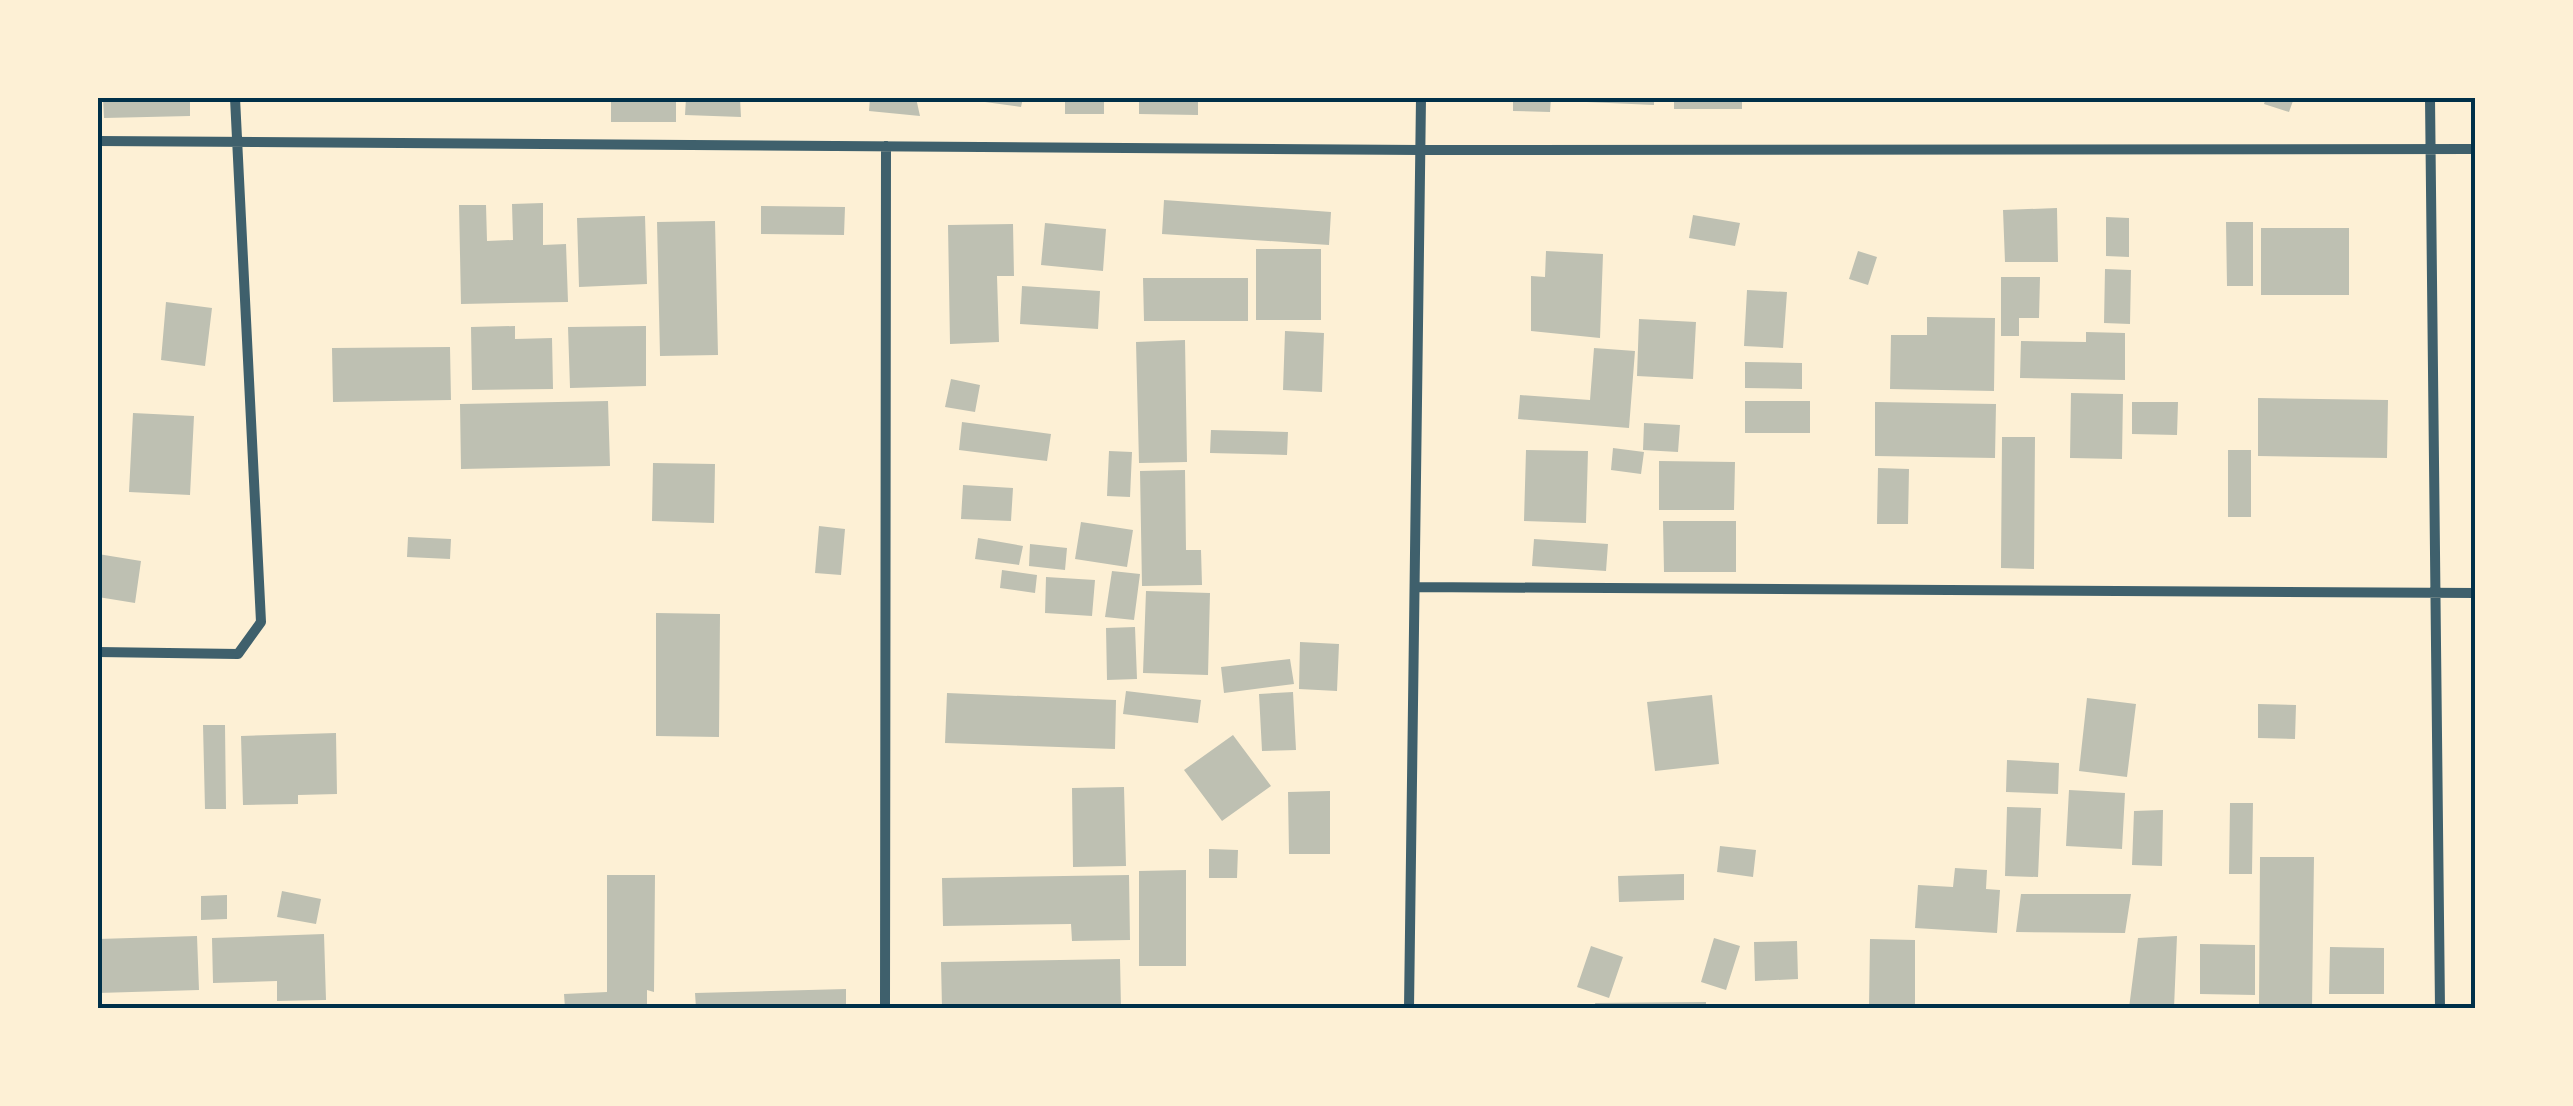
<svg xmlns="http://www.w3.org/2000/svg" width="2573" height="1106" viewBox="0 0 2573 1106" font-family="'Roboto Condensed',sans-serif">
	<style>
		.building { fill: #bec0b2 }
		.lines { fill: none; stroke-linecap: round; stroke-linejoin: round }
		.minor { stroke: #3f606c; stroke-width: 10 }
		.neatline { fill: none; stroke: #003049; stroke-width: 4 }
	</style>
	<rect width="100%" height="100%" fill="#fdf0d5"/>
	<path class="building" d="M103 98H190V116L104 118Z
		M611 98H676V122H611Z
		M686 98H740L741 117 685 115Z
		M870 98H916L920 116 869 111Z
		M986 98H1023L1021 107 985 102Z
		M1065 98H1104V114H1065Z
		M1139 98H1198V115L1139 114Z
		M1513 98H1551L1550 112 1513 111Z
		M1564 98H1654V105L1564 101Z
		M1674 98H1742V109H1674Z
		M2266 98H2294L2289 112 2264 104Z
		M1164 200 1331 212 1329 245 1162 234Z
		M543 203V245L566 244 568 302 461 304 459 205H486L487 241 513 240 512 204Z
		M761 206 845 207 844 235 761 234Z
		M2057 208 2058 262H2005L2003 210Z
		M1693 215 1740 223 1735 246 1689 238Z
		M645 216 647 284 579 287 577 218Z
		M2106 217 2129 218V257L2106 256Z
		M715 221 718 355 660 356 657 222Z
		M2226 222H2253V286H2227Z
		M1045 223 1106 229 1103 271 1041 265Z
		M1013 224 1014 276H997L999 342 950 344 948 225Z
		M2261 228H2349V295H2261Z
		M1256 249H1321V320H1256Z
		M1546 251 1603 254 1600 338 1531 331V276L1545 277Z
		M1858 251 1877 257 1868 285 1849 279Z
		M2105 269 2131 270 2130 324 2104 323Z
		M2001 277H2040L2039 318H2019V336H2001Z
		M1143 278H1248V321H1144Z
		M1022 286 1100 291 1098 329 1020 324Z
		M1747 290 1787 292 1783 348 1744 346Z
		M166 302 212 308 205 366 161 360Z
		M1927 317 1995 318 1994 391 1890 389 1891 335H1927Z
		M1639 319 1696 322 1693 379 1637 376Z
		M515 326V339L552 338 553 389 472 390 471 327Z
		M646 326V386L570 388 568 327Z
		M1285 331 1324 333 1322 392 1283 390Z
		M2086 332 2125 333V380L2020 378 2021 341 2086 342Z
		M1185 340 1187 462 1139 463 1136 342Z
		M450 347 451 400 333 402 332 348Z
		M1594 348 1635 351 1629 428 1518 419 1520 395 1590 400Z
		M1745 362 1802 363V389L1745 388Z
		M951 379 980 385 975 412 945 407Z
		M2071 393 2123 394 2122 459 2070 458Z
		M2258 398 2388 400 2387 458 2258 456Z
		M608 401 610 466 461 469 460 404Z
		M1745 401H1810V433H1745Z
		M1875 402 1996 404 1995 458 1875 456Z
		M2132 402H2178L2177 435 2132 434Z
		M133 413 194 416 190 495 129 492Z
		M962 422 1051 434 1047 461 959 450Z
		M1644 423 1680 425 1678 452 1643 450Z
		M1211 430 1288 432 1287 455 1210 453Z
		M2002 437H2035L2034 569 2001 568Z
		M1613 448 1644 452 1641 474 1611 470Z
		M1526 450 1588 451 1586 523 1524 521Z
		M2228 450H2251V517H2228Z
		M1109 451 1132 452 1130 497 1107 496Z
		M1659 461 1735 462 1734 510H1659Z
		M653 463 715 464 714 523 652 521Z
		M1878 468 1909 469 1908 524H1877Z
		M1185 470 1186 550H1201L1202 585 1142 586 1140 471Z
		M963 485 1013 488 1011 521 961 519Z
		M1663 521H1736V572H1664Z
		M1081 522 1133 530 1127 567 1075 559Z
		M819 526 845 529 841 575 815 573Z
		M408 537 451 539 450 559 407 557Z
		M978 538 1023 546 1019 565 975 559Z
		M1534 539 1608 544 1606 571 1532 566Z
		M1030 544 1067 548 1065 570 1029 566Z
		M98 554 141 561 135 603 98 597Z
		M1002 570 1037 575 1035 593 1000 588Z
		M1112 571 1140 574 1134 620 1105 617Z
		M1046 577 1095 580 1092 616 1045 613Z
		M1146 591 1210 593 1208 675 1143 673Z
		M656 613 720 614 719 737 656 736Z
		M1135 627 1137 679 1107 680 1106 628Z
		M1300 642 1339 644 1337 691 1299 689Z
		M1290 659 1294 684 1224 693 1221 667Z
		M1126 691 1201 700 1198 723 1123 714Z
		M1293 692 1296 750 1262 751 1259 694Z
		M947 693 1116 700 1115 749 945 743Z
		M1712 695 1719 764 1655 771 1647 702Z
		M2087 698 2136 704 2127 777 2079 771Z
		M2258 704 2296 705 2295 739 2258 738Z
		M203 725H225L226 809H205Z
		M336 733 337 794 298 795V804L243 805 241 736Z
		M1233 735 1271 786 1222 821 1184 770Z
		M2007 760 2059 763 2058 794 2006 792Z
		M1124 787 1126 866 1073 867 1072 788Z
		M2069 790 2125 793 2122 849 2066 846Z
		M1330 791V854H1289L1288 792Z
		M2230 803H2253L2252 874H2229Z
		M2007 807 2041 808 2038 877 2005 876Z
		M2163 810 2162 866 2132 865 2134 811Z
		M1720 846 1756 850 1753 877 1717 872Z
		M1209 849 1238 850 1237 878H1209Z
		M2260 857H2314L2312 1008H2259Z
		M1955 868 1987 870 1986 889 2000 890 1997 933 1915 928 1918 885 1953 887Z
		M1186 870V966H1139V871Z
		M1684 874V900L1619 902 1618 876Z
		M607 875H655L654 992 647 990V1008H565L564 994 607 992Z
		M1129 875 1130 940 1072 941 1071 924 943 926 942 878Z
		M282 891 321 899 316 924 277 917Z
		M2021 894H2131L2125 933 2016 932Z
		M227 895V919L201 920V896Z
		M324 934 326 1000 277 1001V981L213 983 212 938Z
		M197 936 199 990 98 993V939Z
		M2177 936 2174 1008H2129L2138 938Z
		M1714 938 1740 946 1726 990 1701 982Z
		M1870 939 1915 940V1008H1869Z
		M1797 941 1798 979 1755 981 1754 942Z
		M2200 944 2255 945V995L2200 994Z
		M1591 946 1623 957 1609 998 1577 987Z
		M2330 947 2384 948V994H2329Z
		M1120 959 1121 1008H942L941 962Z
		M846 989V1008H696L695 993Z
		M1706 1002V1008H1596L1595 1003Z"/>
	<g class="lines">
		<path class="minor" d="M2430 98 2440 1008
			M98 141 1420 150 2476 149
			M1415 587 2476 593
			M98 652 238 654 261 622 235 98
			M885 1008 886 146
			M1409 1008 1421 98"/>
	</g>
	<rect width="2573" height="1106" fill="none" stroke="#fdf0d5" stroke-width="200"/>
	<rect x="100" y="100" width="2373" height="906" class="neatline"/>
</svg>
